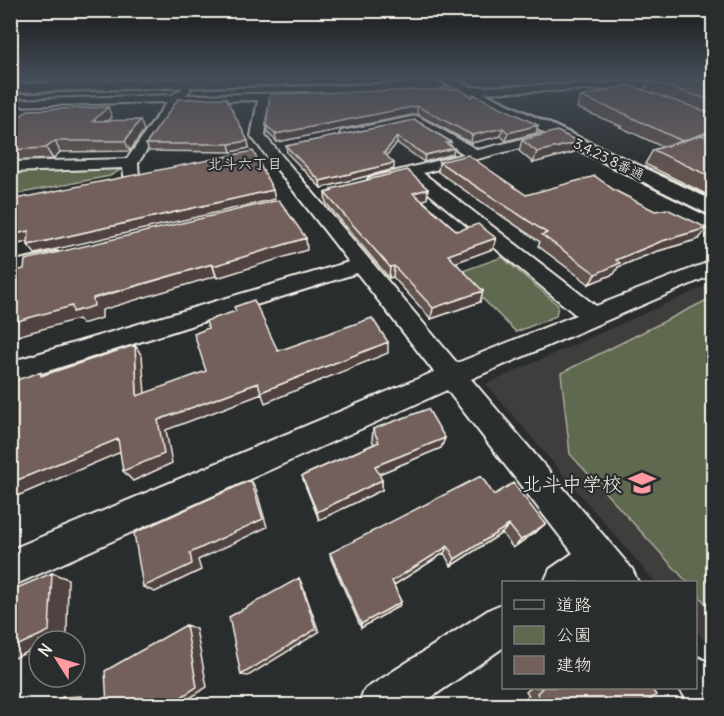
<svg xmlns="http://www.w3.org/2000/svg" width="724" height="716" viewBox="0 0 724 716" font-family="Delius,'Klee One',sans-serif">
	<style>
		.built { fill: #403c3c }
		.green { fill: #5f6950; stroke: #aaad9c; stroke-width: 1.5 }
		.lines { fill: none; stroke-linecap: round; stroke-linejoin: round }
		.street-casing { stroke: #f4f1e8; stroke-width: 4 }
		.secondary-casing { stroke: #f4f1e8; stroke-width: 5 }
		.highway-casing { stroke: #f4f1e8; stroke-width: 5 }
		.street { fill: #2a2d2e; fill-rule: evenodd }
		.secondary { fill: #2a2d2e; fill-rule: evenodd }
		.highway { fill: #2a2d2e; fill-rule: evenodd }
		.wall { fill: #635350; stroke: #f4f1e8; stroke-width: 1.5 }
		.shaded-wall { fill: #504341; stroke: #f4f1e8; stroke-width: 1.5 }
		.building { fill: #73605d; stroke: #f4f1e8; stroke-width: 1.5 }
		.labels { text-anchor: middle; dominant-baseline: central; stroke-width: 4.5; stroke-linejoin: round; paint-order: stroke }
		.far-street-label { font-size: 14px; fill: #f4f1e8; stroke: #2a2d2e }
		.far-neighbourhood-label { font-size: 15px; fill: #f4f1e8; stroke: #2a2d2e }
		.near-poi-label { font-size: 20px; fill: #f4f1e8; stroke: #2a2d2e; text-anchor: end }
	</style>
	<rect width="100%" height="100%" fill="#2a2d2e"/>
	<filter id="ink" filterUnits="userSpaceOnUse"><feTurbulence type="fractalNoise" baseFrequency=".0167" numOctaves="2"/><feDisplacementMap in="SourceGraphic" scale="12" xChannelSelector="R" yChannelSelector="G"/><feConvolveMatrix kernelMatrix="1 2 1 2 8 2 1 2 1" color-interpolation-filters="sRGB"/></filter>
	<g filter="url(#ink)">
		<path class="built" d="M713 283V651L696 630V582H655L486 384Z"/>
		<path class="green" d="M120 166 122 169 110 176 11 195 10 171Z
			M502 257 558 305 556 316 516 332 457 273Z
			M713 297V612L696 592V582H687L570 454 561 373Z"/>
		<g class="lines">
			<defs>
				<path id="street" d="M714 80V86L444 94 439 91 444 88Z
					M186 86 191 89 186 95 309 93 311 95 305 98 269 99 265 136 457 363 576 315 409 177 375 186 367 181 369 178 464 154 415 124 347 138 342 137 340 134 342 131 417 116 478 150 554 131 559 132 561 135 559 138 423 173 596 306 714 260V274L471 379 632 569 638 582H544L550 569 573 553 447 390 10 587V550L434 372 357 273 10 383V362L349 262 251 136 258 100 179 102 138 163 139 178 137 181H125L123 168 10 172V162L127 159 167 102 10 106V100L172 95Z
					M56 252 63 254 66 258 63 262 10 275V262Z
					M504 603V647L419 706H358L364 690 490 609Z
					M696 656 714 665V706H691L679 688H696Z"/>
				<path id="secondary" d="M433 77H450L714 201V217Z"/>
				<path id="highway" d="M277 77H416L409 81 10 92V84Z"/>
			</defs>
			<use href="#street" class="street-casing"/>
			<use href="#secondary" class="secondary-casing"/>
			<use href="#highway" class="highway-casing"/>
			<use href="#street" class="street"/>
			<use href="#secondary" class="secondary"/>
			<use href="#highway" class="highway"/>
		</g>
		<path class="wall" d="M649 81 714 86V139H712L714 140V198L645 164 653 150 663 147 620 127 621 126 577 108 581 97 644 90Z
			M472 97 536 133 506 141 501 136 471 143 417 114 277 142 268 133 266 125Z
			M108 107 112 117 108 121 144 130 130 151 60 152 53 159 10 161V125Z
			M415 120 451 142 450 145 454 148 453 154 424 162 397 143 386 156 394 169 321 188 287 153 286 146Z
			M522 140 579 142 574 152 533 163 519 151Z
			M248 141 249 148 231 152 149 151 146 144Z
			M439 162 526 195 614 190 699 239 655 252 618 267 614 274 589 284 538 246 540 242 438 172Z
			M331 189 427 199 422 200 457 231 493 249 456 262 480 302 431 319 393 277 389 278 326 203 325 193 331 191Z
			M373 429 445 438 441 448 379 474 382 480V490L319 520 305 485 302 476 374 444 372 440Z
			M494 495 545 524 537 531 513 548 502 533 451 566 444 553 394 585 401 602 399 606 361 628 331 559 330 553Z
			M532 687H650L644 705H534L526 692Z"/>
		<path class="shaded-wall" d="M417 106V114L277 142 275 134Z
			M108 107 112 117 98 131 93 121Z
			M140 120 144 130 130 151 125 141Z
			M538 125 536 133 506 141 508 133Z
			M503 128 501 136 471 143 472 135Z
			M714 130V139L675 152 682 141Z
			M397 137V143L383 160 384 153Z
			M55 141 60 152 53 159 46 148Z
			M248 141 249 148 231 152 229 144Z
			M579 142 574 152 533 163 537 152Z
			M454 148 453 154 424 162 425 155Z
			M394 163V169L321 188 320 181Z
			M428 189 427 199 412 203 413 193Z
			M273 190 275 199 35 254 28 245Z
			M707 228 699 239 655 252 618 267 614 274 589 284 596 274 616 260 662 241Z
			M29 231 35 240 10 246V235Z
			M306 238 307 250 217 278 213 266Z
			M496 238 493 249 446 266 448 255Z
			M212 264 216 276 102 310V318L82 324 78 319 10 338V323Z
			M394 266 393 277 389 278 390 267Z
			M483 291 480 302 431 319 433 308Z
			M388 342V353L265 403 261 392Z
			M135 345 142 356 146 407 137 396Z
			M258 383 262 394 166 430 172 463 133 481 123 471 158 420Z
			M445 438 441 448 374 476 375 466Z
			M118 439 128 449 10 499V483Z
			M251 480 256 489 267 527 198 560 201 570 155 592 143 587Z
			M382 480V490L319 520 317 512Z
			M545 524 537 531 513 548 521 540Z
			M509 525 502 533 451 566 455 559Z
			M448 546 444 553 391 587 392 581Z
			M52 573 68 579 67 634 51 641H39V647L10 660V649Z
			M299 578 302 584 319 632 248 676 241 675Z
			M401 602 399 606 361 628V624Z
			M186 625 196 629 207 687 179 705H169Z
			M81 696V705H63V697Z"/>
		<path class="building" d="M691 79 714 86V101L649 81Z
			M628 85 714 114V130L682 141 626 115H628L581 97Z
			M459 89 472 97 473 94 538 125 508 133 503 128 472 135 417 106 275 134 266 125 270 94Z
			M226 98 248 141 229 144H146L178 99Z
			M108 107 93 121 140 120 125 141H55L46 148 10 150V125L28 110Z
			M415 120 451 142 446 143 454 148 425 155 397 137 384 153 394 163 320 181 286 146Z
			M557 131 579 142 537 152 522 140Z
			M702 135 714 140V178L653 150Z
			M253 151 273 190 28 245 29 231 10 235V200Z
			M468 155 526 195 595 176 614 190 655 211 667 209 707 228 662 241 616 260 620 263 596 274 542 235 547 233 439 162Z
			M407 170 428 189 413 193 457 231 478 224 496 238 448 255 483 291 433 308 394 266 390 267 325 193 333 191 331 189Z
			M279 200 306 238 213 266 212 264 93 298 94 306 73 312 72 306 10 323V274L11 272 24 269 25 260Z
			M254 300 278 351 372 318 388 342 261 392 258 383 158 420 164 454 123 471 118 439 10 483V382L41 372V376L135 345 137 396 206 371 194 334 208 328 206 321 236 311 234 307Z
			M428 409 445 438 375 466 382 480 317 512 302 476 379 442 373 429Z
			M481 476 494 495 513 483 545 524 521 540 509 525 455 559 448 546 392 581 401 602 361 624 330 553Z
			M251 480 263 519 190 553 192 564 143 587 134 533Z
			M52 573 49 631 10 649V591Z
			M299 578 316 629 241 675 229 617Z
			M186 625 197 687 169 705H107L105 671Z
			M543 687H650L656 695 644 705H544L537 693Z
			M63 697V705H47Z"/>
	</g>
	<linearGradient id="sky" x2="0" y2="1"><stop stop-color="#171919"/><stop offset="0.44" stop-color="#444c57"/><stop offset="1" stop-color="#444c57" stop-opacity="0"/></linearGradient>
	<rect width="724" height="177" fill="url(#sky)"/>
	<defs>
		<symbol id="school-bare" viewBox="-9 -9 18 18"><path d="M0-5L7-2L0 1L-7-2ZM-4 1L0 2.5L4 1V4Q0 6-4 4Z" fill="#ff9aa2" stroke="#2a2d2e" stroke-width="2.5" paint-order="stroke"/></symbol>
	</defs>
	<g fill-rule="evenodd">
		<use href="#school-bare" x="623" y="464" width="38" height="38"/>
	</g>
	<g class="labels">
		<g class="far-street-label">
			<text transform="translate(609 159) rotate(26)">3.4.23 8番通</text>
		</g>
		<g class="far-neighbourhood-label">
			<text x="245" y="163">北斗六丁目</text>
		</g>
		<g class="near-poi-label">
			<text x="622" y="483">北斗中学校</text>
		</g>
	</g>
	<rect width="724" height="716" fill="none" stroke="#2a2d2e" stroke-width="36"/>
	<rect x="18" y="18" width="688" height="680" fill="none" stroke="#f4f1e8" stroke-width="2" filter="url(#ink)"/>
	<rect x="502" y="581" width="195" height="108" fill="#2a2d2e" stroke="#7b7b78" stroke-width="1.5"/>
	<rect x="514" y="600" width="30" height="9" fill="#2a2d2e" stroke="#7b7b78" stroke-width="1.5"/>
	<text x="556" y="611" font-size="18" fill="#f4f1e8">道路</text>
	<rect x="514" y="626" width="30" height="18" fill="#5f6950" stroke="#7b7b78" stroke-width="1.5"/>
	<text x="556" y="641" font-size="18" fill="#f4f1e8">公園</text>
	<rect x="514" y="656" width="30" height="18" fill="#73605d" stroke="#7b7b78" stroke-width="1.5"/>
	<text x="556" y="671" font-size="18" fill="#f4f1e8">建物</text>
	<g transform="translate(57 659) rotate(307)"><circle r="28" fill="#2a2d2e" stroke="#7b7b78" stroke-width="1.5"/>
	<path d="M0-4.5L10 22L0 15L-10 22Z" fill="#ff9aa2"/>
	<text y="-9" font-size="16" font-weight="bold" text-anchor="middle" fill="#f4f1e8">N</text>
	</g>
</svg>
